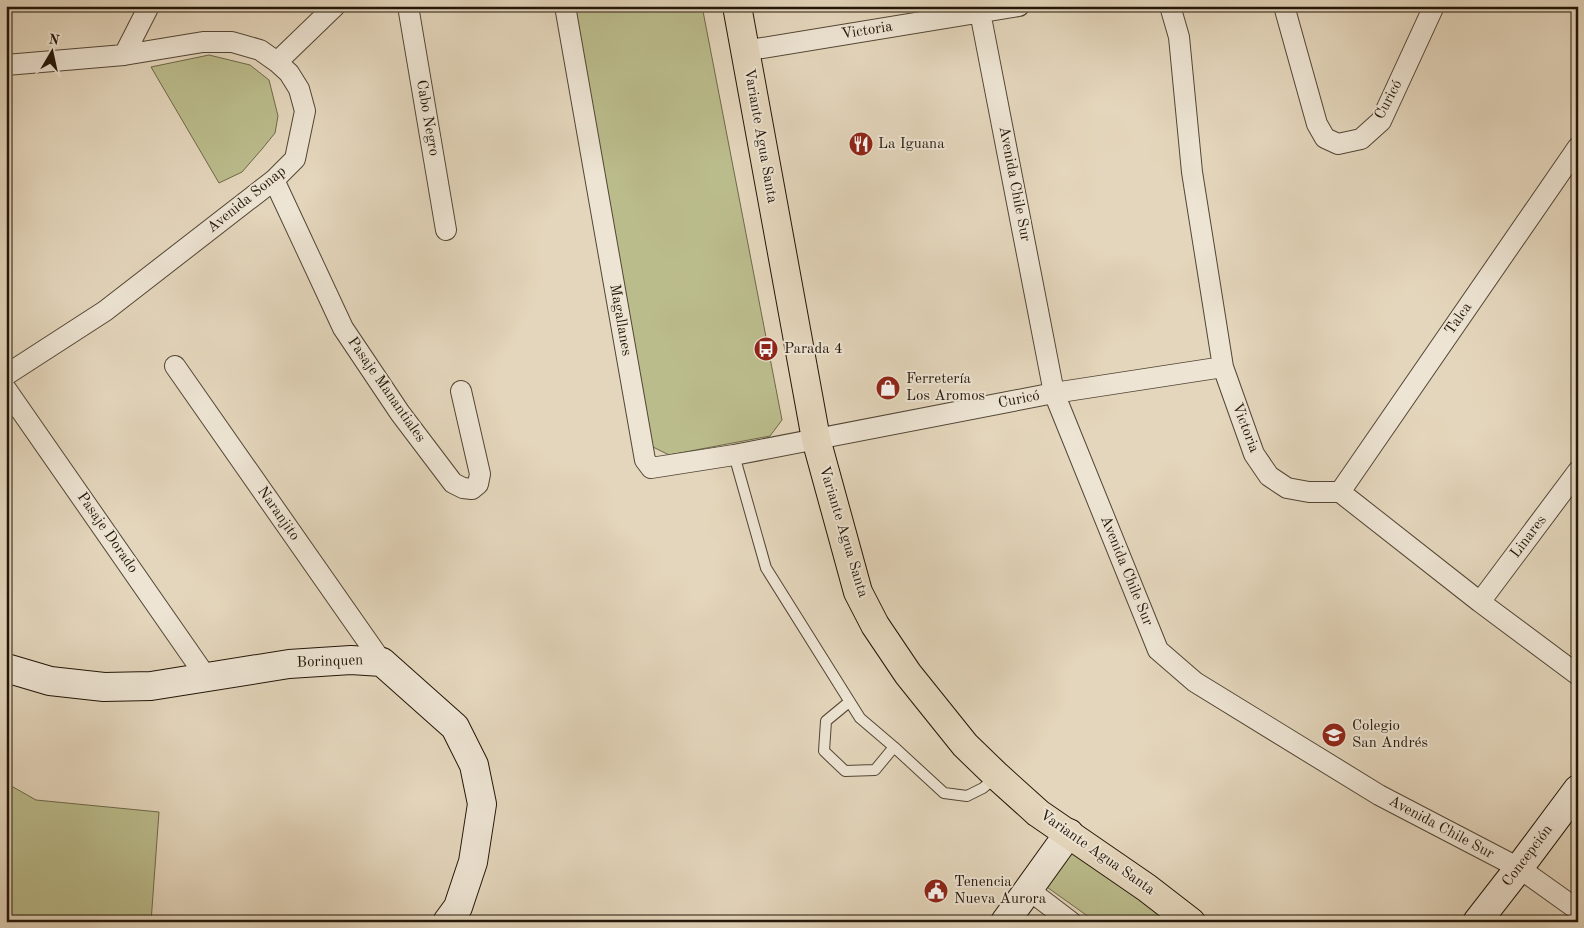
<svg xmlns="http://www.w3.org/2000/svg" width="1584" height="928" viewBox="0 0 1584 928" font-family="'Old Standard TT',serif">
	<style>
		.green { fill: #bbbc8c; stroke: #6e694a }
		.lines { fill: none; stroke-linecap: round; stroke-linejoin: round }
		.lane-casing { stroke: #524635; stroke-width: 12 }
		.street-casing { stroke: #524635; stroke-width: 22 }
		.secondary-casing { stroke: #221608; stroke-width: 30 }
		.primary-casing { stroke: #221608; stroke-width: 30 }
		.lane { stroke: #ede4d3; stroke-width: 10 }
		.street { stroke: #ede4d3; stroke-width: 20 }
		.secondary { stroke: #ede4d3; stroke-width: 28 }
		.primary { stroke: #e4d6bc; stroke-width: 28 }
		.labels { text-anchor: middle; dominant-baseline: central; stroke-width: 4; stroke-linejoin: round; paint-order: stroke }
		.street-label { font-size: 15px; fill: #221608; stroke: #ede4d3 }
		.poi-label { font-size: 15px; fill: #221608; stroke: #ede4d3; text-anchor: start }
	</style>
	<rect width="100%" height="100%" fill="#e4d6bc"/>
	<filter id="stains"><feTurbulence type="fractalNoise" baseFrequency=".004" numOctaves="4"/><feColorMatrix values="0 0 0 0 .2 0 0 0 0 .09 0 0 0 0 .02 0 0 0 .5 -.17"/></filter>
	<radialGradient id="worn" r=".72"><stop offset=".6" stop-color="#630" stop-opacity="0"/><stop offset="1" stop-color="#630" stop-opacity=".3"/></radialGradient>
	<path class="green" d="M572 6H702L782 420 770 436 669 455 651 446Z
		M209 55 250 65 269 80 278 116 275 133 262 149 242 172 219 183 151 67Z
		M6 783 36 800 159 812 151 922H6Z
		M1072 846 1176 922H1096L1044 885Z"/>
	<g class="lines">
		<defs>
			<path id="lane" d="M734 455 766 568 860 718 894 747 944 793 967 796 983 788 997 776
				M849 702 826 721 824 751 845 771 875 770 894 747"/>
			<path id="street" d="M408 6 446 230
				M565 6 645 460 651 468 734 455 1054 393 1223 367
				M1170 6 1179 37 1192 172 1223 367 1254 454 1269 476 1287 488 1309 492H1340L1480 602 1578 675
				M1284 6 1317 124 1325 138 1338 144 1361 139 1381 121 1434 6
				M980 12 1054 393 1158 650 1195 682 1379 795 1519 868 1578 910
				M744 51 1019 6
				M124 55 149 6
				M277 62 335 6
				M6 65 124 55 203 42H232L260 50 277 62 289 73 299 89 305 111 295 159 274 180 105 311 6 375
				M274 180 343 328 400 413 453 483 463 488 472 489 478 484 480 474 461 391
				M175 366 382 662
				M6 389 207 678
				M1340 492 1578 147
				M1480 602 1578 471
				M1029 890 1071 922"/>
			<path id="secondary" d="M6 668 50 681 104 687 151 686 289 664 351 660 382 662 455 727 474 765 482 804 473 862 458 907 447 922
				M1005 922 1069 833
				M1477 922 1519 868 1578 789"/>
			<path id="primary" d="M737 6 816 439 858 592 875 625 908 674 965 745 997 776 1038 813 1147 888 1191 922"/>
		</defs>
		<use href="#lane" class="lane-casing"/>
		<use href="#street" class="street-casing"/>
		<use href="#secondary" class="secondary-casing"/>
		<use href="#primary" class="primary-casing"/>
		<use href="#lane" class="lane"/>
		<use href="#street" class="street"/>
		<use href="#secondary" class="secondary"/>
		<use href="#primary" class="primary"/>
	</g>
	<defs>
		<symbol id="restaurant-disc" viewBox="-11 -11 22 22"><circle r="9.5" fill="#8f2418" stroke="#ede4d3"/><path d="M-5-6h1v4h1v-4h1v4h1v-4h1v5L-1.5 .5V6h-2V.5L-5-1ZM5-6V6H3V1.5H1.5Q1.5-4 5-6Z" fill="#fff"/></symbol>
		<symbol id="bus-disc" viewBox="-11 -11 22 22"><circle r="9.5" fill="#8f2418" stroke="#ede4d3"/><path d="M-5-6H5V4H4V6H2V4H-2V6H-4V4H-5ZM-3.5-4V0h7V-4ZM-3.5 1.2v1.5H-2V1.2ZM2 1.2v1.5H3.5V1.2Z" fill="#fff"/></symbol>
		<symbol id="shop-disc" viewBox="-11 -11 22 22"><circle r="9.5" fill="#8f2418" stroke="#ede4d3"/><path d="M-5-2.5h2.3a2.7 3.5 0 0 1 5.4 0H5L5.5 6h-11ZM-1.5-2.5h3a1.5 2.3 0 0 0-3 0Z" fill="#fff"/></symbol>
		<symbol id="school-disc" viewBox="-11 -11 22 22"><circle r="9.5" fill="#8f2418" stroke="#ede4d3"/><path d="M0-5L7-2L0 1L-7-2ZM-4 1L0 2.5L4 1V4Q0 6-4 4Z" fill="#fff"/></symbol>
		<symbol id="civic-disc" viewBox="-11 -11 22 22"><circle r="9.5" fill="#8f2418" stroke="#ede4d3"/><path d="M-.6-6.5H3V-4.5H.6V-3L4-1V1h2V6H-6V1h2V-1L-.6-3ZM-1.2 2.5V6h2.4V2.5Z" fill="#fff"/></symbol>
	</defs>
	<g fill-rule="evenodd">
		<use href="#restaurant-disc" x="847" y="130" width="28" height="28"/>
		<use href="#bus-disc" x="752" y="335" width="28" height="28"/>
		<use href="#shop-disc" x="874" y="374" width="28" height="28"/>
		<use href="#school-disc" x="1320" y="721" width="28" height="28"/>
		<use href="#civic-disc" x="922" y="877" width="28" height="28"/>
	</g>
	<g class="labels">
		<g class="street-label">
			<text transform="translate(867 31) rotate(-9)">Victoria</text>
			<text transform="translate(1389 100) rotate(-62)">Curicó</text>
			<text transform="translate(427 118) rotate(80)">Cabo Negro</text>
			<text transform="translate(760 136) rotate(80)">Variante Agua Santa</text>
			<text transform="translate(1014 184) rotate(79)">Avenida Chile Sur</text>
			<text transform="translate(247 200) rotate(-39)">Avenida Sonap</text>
			<text transform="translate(1459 319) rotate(-55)">Talca</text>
			<text transform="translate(620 320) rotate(80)">Magallanes</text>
			<text transform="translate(386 390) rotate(55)">Pasaje Manantiales</text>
			<text transform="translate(1019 400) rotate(-11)">Curicó</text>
			<text transform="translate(1245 428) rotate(69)">Victoria</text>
			<text transform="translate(278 514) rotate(55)">Naranjito</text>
			<text transform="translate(843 532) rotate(73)">Variante Agua Santa</text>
			<text transform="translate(107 533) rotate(55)">Pasaje Dorado</text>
			<text transform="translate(1529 537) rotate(-53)">Linares</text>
			<text transform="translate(1126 571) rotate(68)">Avenida Chile Sur</text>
			<text transform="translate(330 662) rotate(-2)">Borinquen</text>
			<text transform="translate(1441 828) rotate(28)">Avenida Chile Sur</text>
			<text transform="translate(1097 853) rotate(35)">Variante Agua Santa</text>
			<text transform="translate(1528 856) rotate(-53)">Concepción</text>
		</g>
		<g class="poi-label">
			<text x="878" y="144">La Iguana</text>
			<text x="784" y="349">Parada 4</text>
			<text x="906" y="379">Ferretería<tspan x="906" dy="17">Los Aromos</tspan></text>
			<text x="1352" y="726">Colegio<tspan x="1352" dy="17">San Andrés</tspan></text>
			<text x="954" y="882">Tenencia<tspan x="954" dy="17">Nueva Aurora</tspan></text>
		</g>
	</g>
	<rect width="1584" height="928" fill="none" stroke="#e4d6bc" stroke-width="25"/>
	<rect x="8" y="8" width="1569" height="913" fill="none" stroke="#221608" stroke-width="2.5"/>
	<rect x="12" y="12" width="1559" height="903" fill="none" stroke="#221608"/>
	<g transform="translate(52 52) rotate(9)" stroke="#ede4d3" stroke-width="4" paint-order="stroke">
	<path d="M0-4L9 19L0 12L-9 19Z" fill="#221608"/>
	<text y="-8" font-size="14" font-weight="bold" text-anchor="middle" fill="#221608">N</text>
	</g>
	<rect width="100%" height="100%" filter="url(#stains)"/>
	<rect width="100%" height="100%" fill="url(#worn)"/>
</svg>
